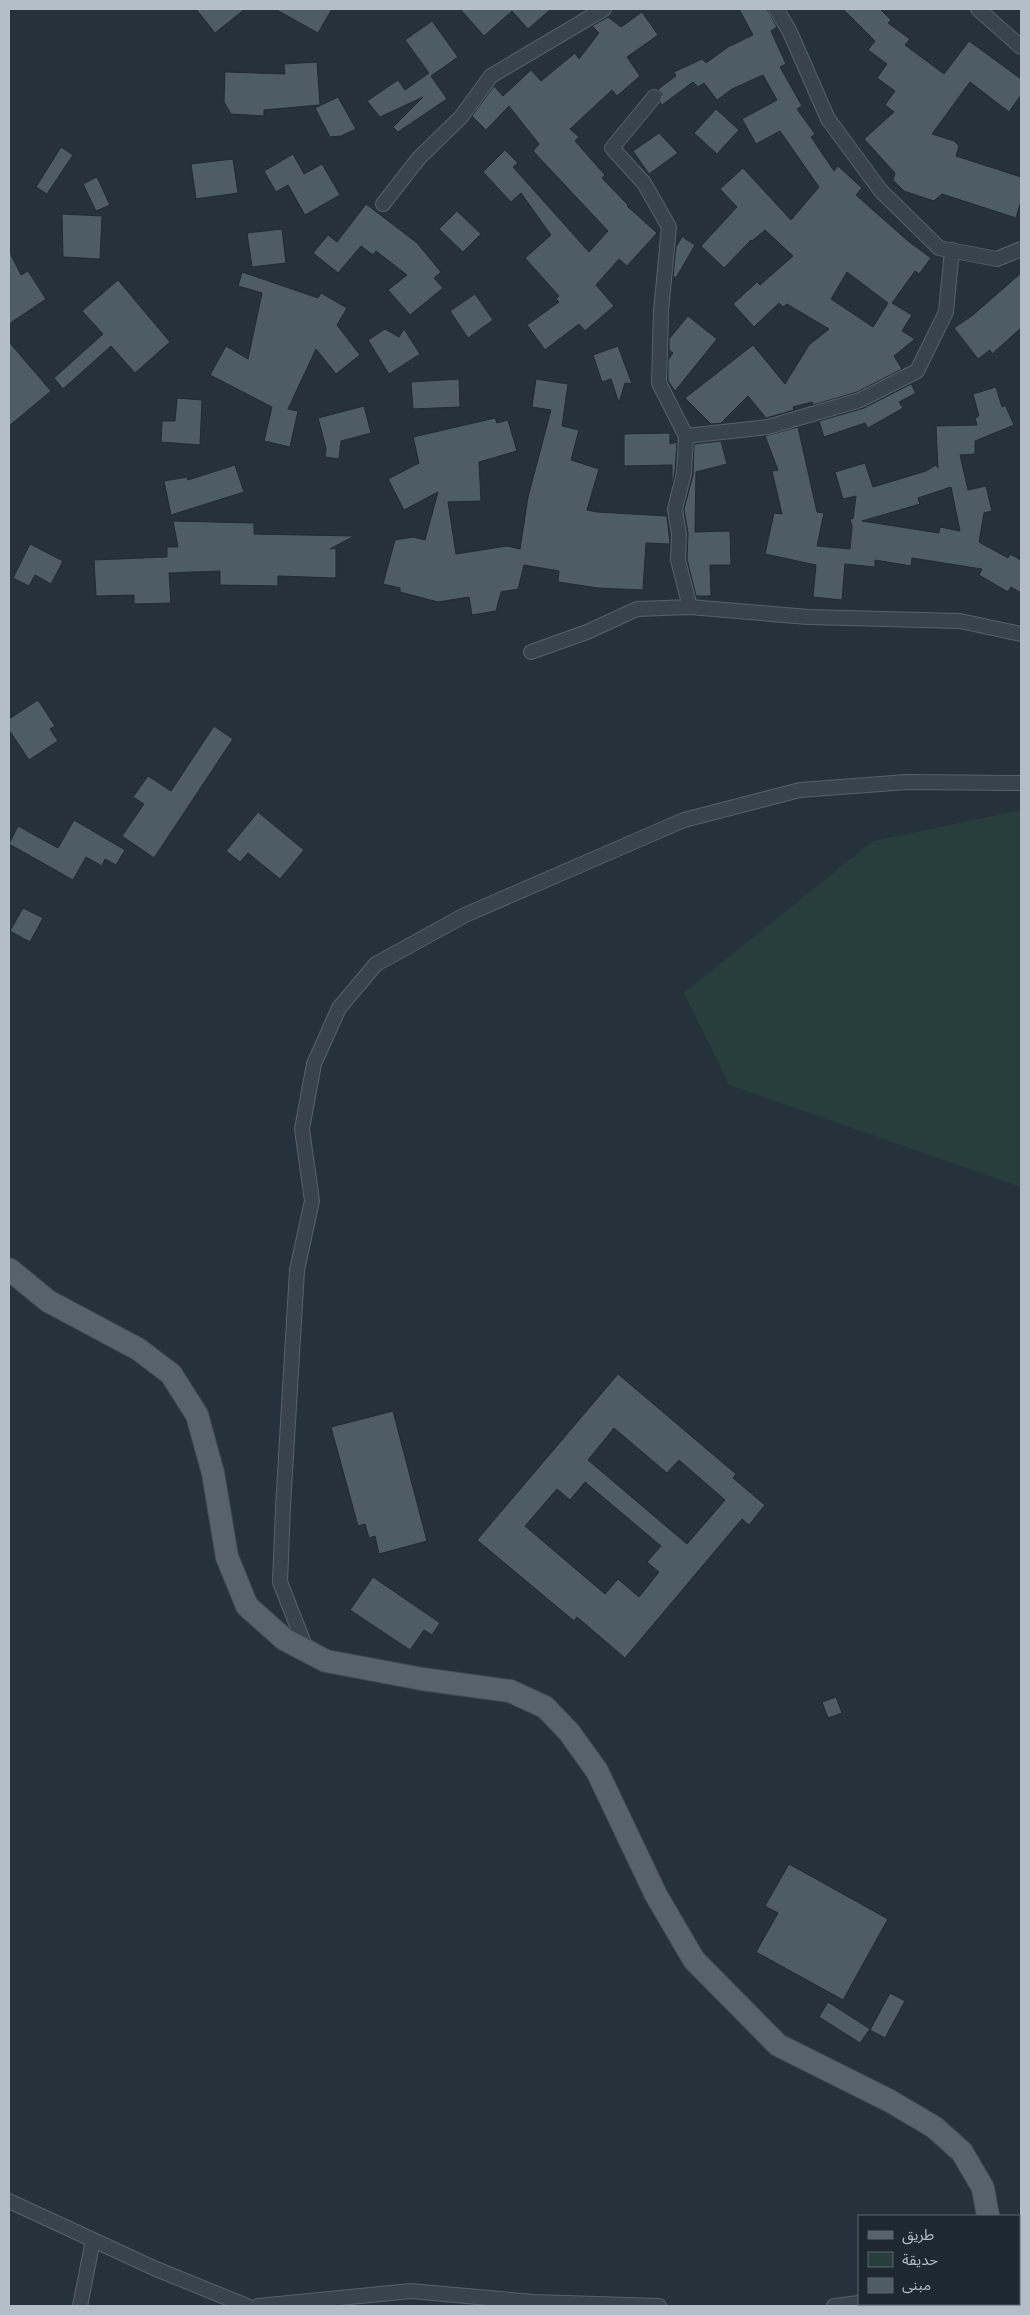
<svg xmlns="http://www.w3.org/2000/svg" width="1030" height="2315" viewBox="0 0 1030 2315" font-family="'Source Sans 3','Noto Sans Arabic',sans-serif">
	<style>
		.green { fill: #283e3c }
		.building { fill: #4e5c65; stroke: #202a32; fill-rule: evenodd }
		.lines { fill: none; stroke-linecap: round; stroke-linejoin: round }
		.minor-casing { stroke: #576169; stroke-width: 16 }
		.primary-casing { stroke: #424c54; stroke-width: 24 }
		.minor { stroke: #39434b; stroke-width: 14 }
		.primary { stroke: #57626b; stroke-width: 22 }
	</style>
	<rect width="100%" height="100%" fill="#25313b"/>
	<path class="green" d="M1021 810V1187L729 1085 684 993 873 841Z"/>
	<path class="building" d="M196 9H245L215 33Z
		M275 9H332L318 33Z
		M460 9H551L528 29 512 11 484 36Z
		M739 9H767L777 27 771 31 786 64 780 67 802 106 797 109 815 134 811 137 834 171 838 166 862 188 856 195 908 241 931 258 919 274 915 271 892 303 912 315 902 331 915 339 894 356 902 369 857 392 813 405 812 402 793 407 794 410 766 418 748 396 721 423 711 424 685 398 753 345 785 384 809 345 829 329 787 304 783 307 779 303 754 327 733 304 757 282 760 285 793 256 765 230 752 241 751 240 724 268 701 246 737 207 720 189 743 168 791 220 819 187 780 131 756 144 742 119 777 100 763 75 732 89 717 100 704 83 698 87 693 82 662 105 660 103 662 94 658 89 676 76 674 72 702 59 706 63 728 47 753 35ZM847 272 888 303 873 327 831 299Z
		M843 9H880L891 20 888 23 910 39 905 45 944 74 969 41 1021 79V95L1009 112 970 82 932 134 954 141 959 146 956 156 1021 177V201L1016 218 942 194 934 201 904 191 893 180 895 173 864 139 894 112 885 105 895 91 877 78 887 64 868 50 875 41Z
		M642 12 658 35 627 57 640 76 617 96 612 90 570 129 579 137 575 141 605 175 602 178 628 205 627 206 657 233 627 266 619 259 596 285 614 306 585 331 579 324 545 350 527 325 559 302 556 299 559 296 525 258 551 235 521 193 511 202 483 172 505 150 518 163 513 167 589 252 608 231 533 151 539 144 509 106 486 130 472 116 494 86 503 96 531 70 541 81 575 53 579 59 599 33 592 26 608 17 621 27Z
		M432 21 458 57 431 76 447 99 398 132 393 127 423 97 380 117 367 101 398 80 405 90 429 73 405 40Z
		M317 62 320 105 264 110V116L231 114 224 102 225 72 285 74 284 64Z
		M338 97 356 129 341 136 330 137 315 108Z
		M716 109 739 130 717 154 694 133Z
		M659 133 678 153 649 174 633 151Z
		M61 147 73 155 47 194 36 187Z
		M293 154 304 174 322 164 340 195 305 215 288 185 276 192 264 171Z
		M233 159 238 193 196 199 191 164Z
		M97 177 110 205 96 211 83 184Z
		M366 204 417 243 441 272 434 278 443 288 410 315 388 290 407 275 376 251 373 255 361 246 338 273 313 253 328 235 337 242Z
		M457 211 481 234 463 252 439 229Z
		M62 214 102 216 100 259 63 257Z
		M282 229 286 263 252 267 247 233Z
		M684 234V238L695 245 676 278 673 276 676 247Z
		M9 251 21 275 28 271 46 299 9 324Z
		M242 272 318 298 321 293 347 308 337 325 360 355 336 374 316 349 288 409 298 411 290 447 264 441 272 407 210 375 226 346 248 359 262 293 238 286Z
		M1021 273V328L992 354 990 350 978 359 954 328 973 315Z
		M118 280 170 342 135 373 111 346 63 389 54 378 103 334 82 311Z
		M475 294 493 320 468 338 450 311Z
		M688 316 717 339 675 391 668 381V360L673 353 669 350V339Z
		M385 329 399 337 404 329 420 354 389 374 368 340Z
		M9 342 51 391 9 426Z
		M618 346 632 384 625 383 619 403 611 379 602 382 593 355Z
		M459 379 460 407 413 409 411 382Z
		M536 379 568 384 562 426 579 430 571 460 599 469 587 510 597 512 667 516 670 544 646 543 643 590 598 588 558 582 559 571 524 565 518 589 501 592 496 611 472 615 469 597 438 602 400 592V588L383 584 395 540 413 537 425 540 438 492 404 510 388 479 419 463 413 437 495 418 497 423 508 420 517 451 479 462 481 501 448 502 456 554 507 546 520 549 528 497 551 410 532 407Z
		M911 384 916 393 899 402 903 408 868 428 865 423 824 437 819 421 864 408Z
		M996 387 1002 407 1005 405 1014 425 975 441V454L960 455 968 490 986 486 992 511 984 513 979 542 1008 558 1010 554 1021 560V593L1011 587 1008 592 979 575 982 569 912 558 911 566 875 560V567L845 564 842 600 813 597 816 565 765 554 774 513 782 514 772 471 778 470 765 436 798 427 817 512 824 513 817 546 850 549 852 527 850 518 853 519 856 496 843 499 835 472 865 463 873 487 926 471 936 465 938 468 936 426 977 425 975 418 979 416 973 394ZM951 487 960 531 940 527 939 533 862 521 920 504 918 498Z
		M177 398 202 400 200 445 161 442 162 421H175Z
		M364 406 371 433 341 441 339 459 325 457 326 448 318 418Z
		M670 433V444L677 442 675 472 672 486V465L624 466V434Z
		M721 441 727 464 696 472 695 532 730 531 731 565H710L711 596H696L687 559 688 533 684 509 693 475 694 444Z
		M235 465 244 492 171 515 164 481 187 477 188 480Z
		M173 521 254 523V534L354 536 330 549 336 548V578L278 576V586L220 585V571L169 573 171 603 134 604V595L96 596 94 560 167 557V547H178Z
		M30 544 63 561 51 584 35 575 29 586 13 578Z
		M38 700 55 726 50 729 58 741 29 760 9 730V719Z
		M214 726 233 739 154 858 122 836 144 804 133 797 148 776 171 791Z
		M258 812 304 850 280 879 248 853 240 862 226 851Z
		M74 820 125 850 116 865 105 859 102 866 86 857 73 880 9 844 18 826 58 848Z
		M23 908 43 918 30 942 10 931Z
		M618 1374 736 1474 733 1478 765 1505 749 1525 742 1519 625 1658 577 1617 574 1621 477 1540ZM614 1428 667 1473 679 1460 725 1500 687 1544 588 1460ZM585 1482 661 1546 647 1562 659 1572 639 1597 618 1579 605 1594 525 1526 557 1489 570 1500Z
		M393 1411 427 1541 379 1554 375 1536 369 1538 365 1524 358 1526 331 1427Z
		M373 1577 440 1623 432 1635 424 1630 410 1650 350 1610Z
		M836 1697 842 1713 828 1718 822 1702Z
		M789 1864 888 1919 843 2000 756 1952 778 1913 765 1906Z
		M890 1993 905 2001 885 2038 870 2030Z
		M828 2002 870 2029 860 2043 819 2017Z"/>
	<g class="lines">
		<defs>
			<path id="minor" d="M776 9 789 30 828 119 881 191 939 248 997 259 1021 249
				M978 9 1021 47
				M654 97 612 148 644 183 669 227 661 311 659 383 686 436 684 473 675 509 679 534 678 560 690 607
				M383 204 419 158 461 117 491 76 604 9
				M686 436 768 427 860 400 917 371 946 312 952 250
				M531 652 587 632 637 609 690 607 808 617 960 621 1021 634
				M307 1651 280 1582 283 1507 297 1270 312 1201 302 1129 314 1064 339 1008 376 964 465 915 684 820 800 790 907 782 1021 783
				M9 2201 156 2269 247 2306
				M904 2304 912 2306
				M80 2306 93 2240
				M258 2306 411 2291 534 2302 659 2306
				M834 2306 859 2303"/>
			<path id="primary" d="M9 1269 48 1301 138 1349 171 1374 197 1415 213 1473 227 1557 247 1606 284 1639 326 1661 422 1679 510 1691 545 1707 569 1732 597 1771 656 1895 694 1960 778 2045 890 2101 934 2127 962 2152 983 2188 988 2216
				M961 2306 962 2304"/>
		</defs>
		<use href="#minor" class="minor-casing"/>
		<use href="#primary" class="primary-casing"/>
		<use href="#minor" class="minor"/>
		<use href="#primary" class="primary"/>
	</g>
	<rect width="1030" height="2315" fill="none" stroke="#b4bec6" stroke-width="20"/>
	<rect x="858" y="2215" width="162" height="90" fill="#1e2830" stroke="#5a646c"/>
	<rect x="868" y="2231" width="25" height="8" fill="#57626b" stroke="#5a646c"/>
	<text x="902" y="2240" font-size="15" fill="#b4bec6">طريق</text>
	<rect x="868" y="2252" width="25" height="15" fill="#283e3c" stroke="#5a646c"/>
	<text x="902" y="2265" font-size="15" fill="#b4bec6">حديقة</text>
	<rect x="868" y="2278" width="25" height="15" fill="#4e5c65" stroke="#5a646c"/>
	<text x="902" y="2290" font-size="15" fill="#b4bec6">مبنى</text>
</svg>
